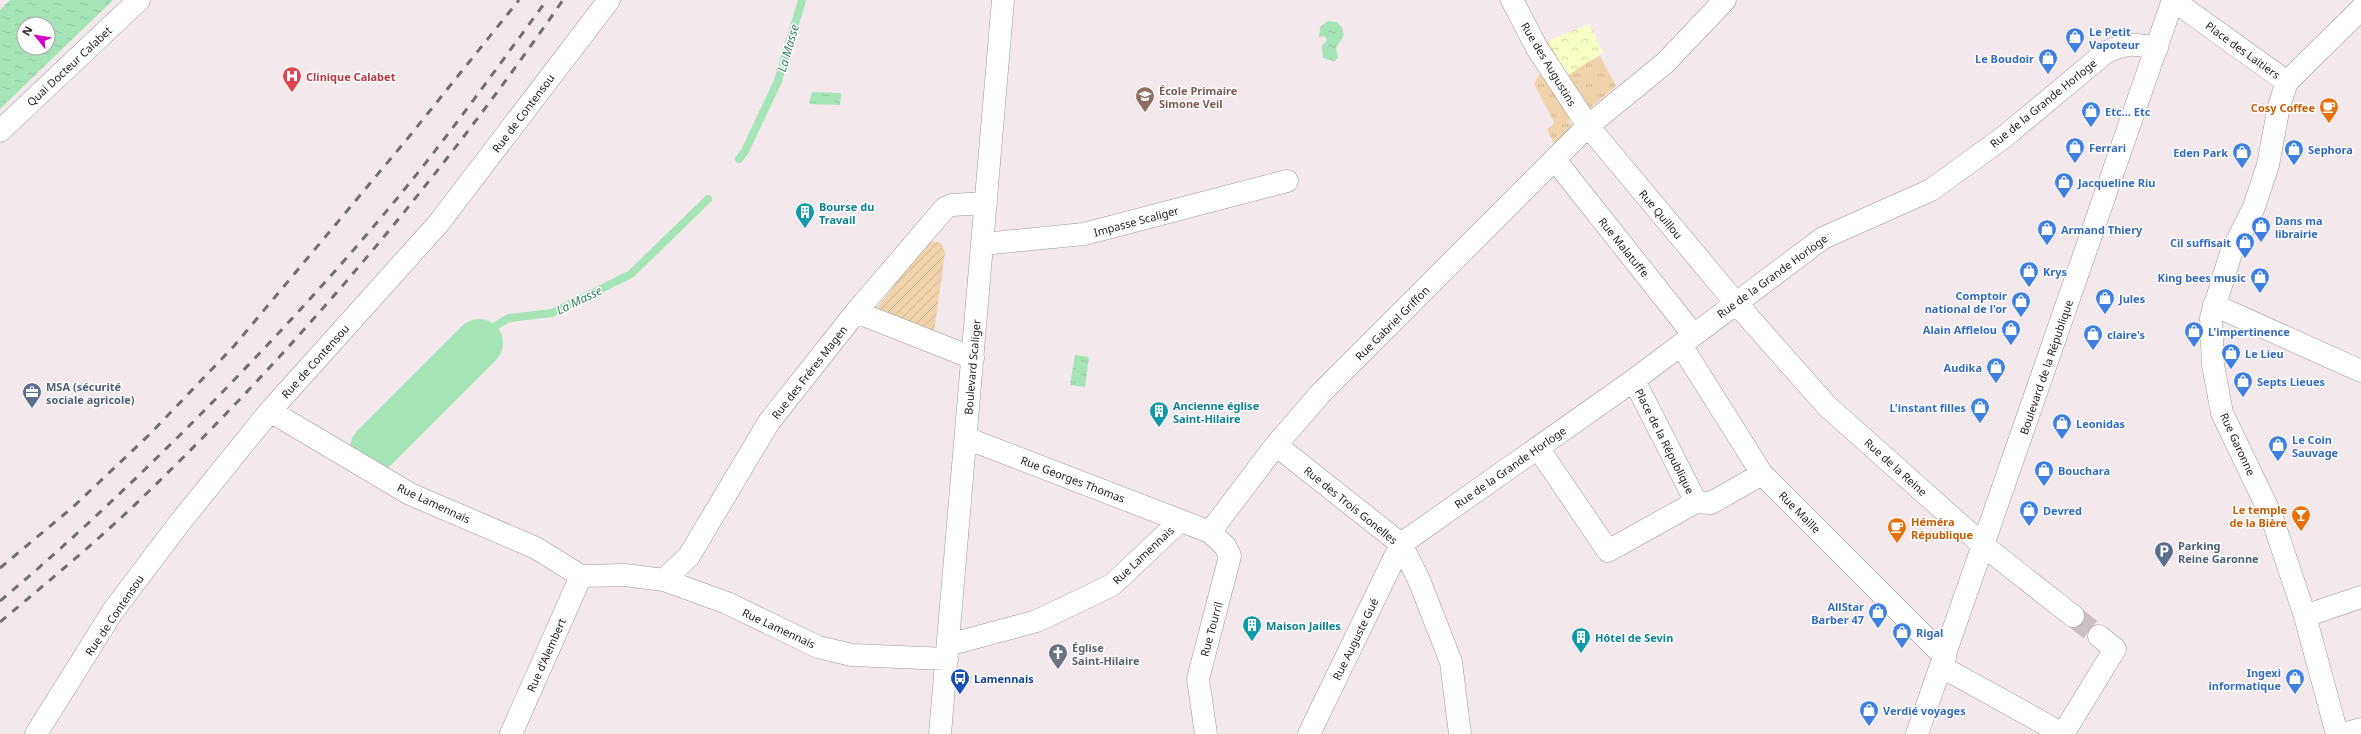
<svg xmlns="http://www.w3.org/2000/svg" width="2361" height="734" viewBox="0 0 2361 734" font-family="'Noto Sans',sans-serif">
	<style>
		.grass { fill: url(#grass-tufts) }
		.park { fill: url(#park-crowns) }
		.garden { fill: url(#garden-furrows) }
		.water { fill: url(#water-ripples); fill-rule: evenodd }
		.lines { fill: none; stroke-linecap: round; stroke-linejoin: round }
		.stream { stroke: #a5e4b7; stroke-width: 8 }
		.river { stroke: #a5e4b7; stroke-width: 48 }
		.minor-tunnel { stroke: #c9c0c3; stroke-width: 22; stroke-dasharray: 22 11; stroke-linecap: butt }
		.minor-casing { stroke: #999; stroke-width: 23 }
		.minor { stroke: #fff; stroke-width: 22 }
		.rail { stroke: #707070; stroke-width: 3; stroke-dasharray: 8 8; stroke-linecap: butt }
		.labels { text-anchor: middle; dominant-baseline: central; stroke-width: 3; stroke-linejoin: round; paint-order: stroke }
		.shop-label { font-size: 11px; font-weight: bold; fill: #366cbe; stroke: #fff; text-anchor: start }
		.street-label { font-size: 11px; fill: #222; stroke: #fff }
		.health-label { font-size: 11px; font-weight: bold; fill: #be3a42; stroke: #fff; text-anchor: start }
		.education-label { font-size: 11px; font-weight: bold; fill: #785e54; stroke: #fff; text-anchor: start }
		.food-label { font-size: 11px; font-weight: bold; fill: #c56008; stroke: #fff; text-anchor: end }
		.culture-label { font-size: 11px; font-weight: bold; fill: #0d838f; stroke: #fff; text-anchor: start }
		.service-label { font-size: 11px; font-weight: bold; fill: #4e5e75; stroke: #fff; text-anchor: start }
		.worship-label { font-size: 11px; font-weight: bold; fill: #5b616d; stroke: #fff; text-anchor: start }
		.transit-label { font-size: 11px; font-weight: bold; fill: #164399; stroke: #fff; text-anchor: start }
		.water-label { font-size: 12px; font-style: italic; fill: #32805e; stroke: #fff }
	</style>
	<defs>
		<pattern id="grass-tufts" width="24" height="20" patternUnits="userSpaceOnUse"><rect width="24" height="20" fill="#f0d2ab"/><path d="M3 7l-1-3M5 7V3M7 7l1-3M15 17l-1-3M17 17v-4M19 17l1-3" fill="none" stroke="#ceb493"/></pattern>
		<pattern id="park-crowns" width="20" height="18" patternUnits="userSpaceOnUse"><rect width="20" height="18" fill="#f6fec3"/><path d="M2 6a3 3 0 1 1 6 0M12 15a3 3 0 1 1 6 0" fill="none" stroke="#d3d9a7"/></pattern>
		<pattern id="garden-furrows" width="10" height="10" patternUnits="userSpaceOnUse"><rect width="10" height="10" fill="#f0d2ab"/><path d="M-1 1l2-2M0 10L10 0M9 11l2-2" fill="none" stroke="#ceb493"/></pattern>
		<pattern id="water-ripples" width="26" height="14" patternUnits="userSpaceOnUse"><rect width="26" height="14" fill="#a5e4b7"/><path d="M2 4q2-2 4 0t4 0M15 11q2-2 4 0t4 0" fill="none" stroke="#8ec39d"/></pattern>
	</defs>
	<rect width="100%" height="100%" fill="#f3e8eb"/>
	<path class="grass" d="M1562 38 1578 67 1600 56 1616 86 1589 109 1544 43Z
		M1541 71 1574 114 1568 121 1572 126 1556 148 1547 129 1554 124 1553 120 1534 84Z"/>
	<path class="park" d="M1589 24 1603 52 1567 76 1548 41Z"/>
	<path class="garden" d="M928 241 941 243 945 253 934 332 878 311 877 308Z"/>
	<path class="water" d="M10 0H113L0 109V10ZM24 24H48V48H24Z
		M1328 21 1337 22 1342 28 1344 35 1336 48 1338 58 1334 61 1323 58 1322 46 1327 40 1325 36 1319 37 1320 27Z
		M812 92 841 93 840 105 809 104Z
		M1075 355 1089 357 1085 387 1070 385Z"/>
	<g class="lines">
		<path class="stream" d="M739 159 745 151 778 81 802 0
			M479 343 492 328 509 318 552 313 631 274 708 199"/>
		<path class="river" d="M374 448 479 343"/>
		<path class="minor-tunnel" d="M2073 616 2099 636"/>
		<defs>
			<path id="minor" d="M1512 0 1537 48 1588 126 1735 302 1827 406 1984 546 2073 616
				M2173 0 2287 82
				M0 131 139 0
				M1555 160 1693 334
				M983 244 1084 234 1287 181
				M2214 305 2361 371
				M856 312 973 358
				M1681 345 1762 474 1945 657
				M1634 380 1696 502
				M270 411 410 494 536 548 581 576
				M966 438 1210 532 1225 546 1230 556 1198 679 1206 734
				M1276 445 1401 544 1419 580 1451 662 1460 734
				M1538 448 1608 551 1696 502 1711 503 1762 474
				M1210 532 1276 445 1321 393 1588 126 1665 63 1725 0
				M581 576 625 575 664 580 727 603 818 647 852 655 947 659
				M664 580 689 556 769 422 856 312 945 208 952 205 986 203
				M2305 616 2361 597
				M948 645 1037 621 1112 585 1180 521
				M1942 667 2063 734
				M36 734 113 611 181 521 270 411 438 224 609 0
				M511 734 581 576
				M940 734 1003 0
				M1309 734 1401 544 1634 380 1823 238 1931 190 2004 137 2105 53C2126 42 2134 44 2157 48
				M1917 734 2173 0
				M2063 734 2115 649 2099 636
				M2337 734 2305 616 2271 515 2222 413 2213 365 2211 318 2231 253 2254 207 2268 165 2279 106 2287 82 2361 9
				M2343 734 2361 729"/>
		</defs>
		<use href="#minor" class="minor-casing"/>
		<use href="#minor" class="minor"/>
		<path class="rail" d="M0 568 73 507 150 434 234 346 408 138 519 0
			M0 601C68 544 132 483 195 420 266 348 335 274 399 196 451 133 498 66 547 0
			M0 622C50 580 100 539 146 494 302 343 440 178 563 0"/>
	</g>
	<defs>
		<symbol id="shop-pin" viewBox="-11 -11 22 30"><path d="M0 17L-7.5 6A9.5 9.5 0 1 1 7.5 6Z" fill="#3f7fe0" stroke="#fff"/><path d="M-5-2.5h2.3a2.7 3.5 0 0 1 5.4 0H5L5.5 6h-11ZM-1.5-2.5h3a1.5 2.3 0 0 0-3 0Z" fill="#fff"/></symbol>
		<symbol id="hospital-pin" viewBox="-11 -11 22 30"><path d="M0 17L-7.5 6A9.5 9.5 0 1 1 7.5 6Z" fill="#e0444e" stroke="#fff"/><path d="M-5-5h3v3.5h4V-5h3V5h-3V1.5h-4V5h-3Z" fill="#fff"/></symbol>
		<symbol id="school-pin" viewBox="-11 -11 22 30"><path d="M0 17L-7.5 6A9.5 9.5 0 1 1 7.5 6Z" fill="#8d6e63" stroke="#fff"/><path d="M0-5L7-2L0 1L-7-2ZM-4 1L0 2.5L4 1V4Q0 6-4 4Z" fill="#fff"/></symbol>
		<symbol id="cafe-pin" viewBox="-11 -11 22 30"><path d="M0 17L-7.5 6A9.5 9.5 0 1 1 7.5 6Z" fill="#e8710a" stroke="#fff"/><path d="M-5.5-4.5H6V0H3Q3 3.5 0 3.5H-2.5Q-5.5 3.5-5.5 0ZM3-3.2v2h1.7v-2ZM-6 4.5H4V6H-6Z" fill="#fff"/></symbol>
		<symbol id="building-pin" viewBox="-11 -11 22 30"><path d="M0 17L-7.5 6A9.5 9.5 0 1 1 7.5 6Z" fill="#0f9aa8" stroke="#fff"/><path d="M-4-6H4V6H1V3H-1V6H-4ZM-2.5-4.3h1.7v1.8h-1.7ZM.8-4.3h1.7v1.8H.8ZM-2.5-1h1.7V.8h-1.7ZM.8-1h1.7V.8H.8Z" fill="#fff"/></symbol>
		<symbol id="office-pin" viewBox="-11 -11 22 30"><path d="M0 17L-7.5 6A9.5 9.5 0 1 1 7.5 6Z" fill="#5c6f8a" stroke="#fff"/><path d="M-6-3h4V-5.5h4V-3h4V5H-6ZM-1-4.5V-3h2v-1.5ZM-6 0V1H6V0Z" fill="#fff"/></symbol>
		<symbol id="bar-pin" viewBox="-11 -11 22 30"><path d="M0 17L-7.5 6A9.5 9.5 0 1 1 7.5 6Z" fill="#e8710a" stroke="#fff"/><path d="M-6-5H6L.8 .8V4.5H3.5V6h-7V4.5H-.8V.8Z" fill="#fff"/></symbol>
		<symbol id="parking-pin" viewBox="-11 -11 22 30"><path d="M0 17L-7.5 6A9.5 9.5 0 1 1 7.5 6Z" fill="#5c6f8a" stroke="#fff"/><path d="M-3.5-5.5H1a3.5 3.5 0 0 1 0 7H-1V5.5H-3.5ZM-1-3.4V-.6H.8a1.4 1.4 0 0 0 0-2.8Z" fill="#fff"/></symbol>
		<symbol id="church-pin" viewBox="-11 -11 22 30"><path d="M0 17L-7.5 6A9.5 9.5 0 1 1 7.5 6Z" fill="#6b7280" stroke="#fff"/><path d="M-1.2-6h2.4v3.5h3.3v2.4h-3.3V6h-2.4V-.1h-3.3v-2.4h3.3Z" fill="#fff"/></symbol>
		<symbol id="bus-pin" viewBox="-11 -11 22 30"><path d="M0 17L-7.5 6A9.5 9.5 0 1 1 7.5 6Z" fill="#1a4fb4" stroke="#fff"/><path d="M-5-6H5V4H4V6H2V4H-2V6H-4V4H-5ZM-3.5-4V0h7V-4ZM-3.5 1.2v1.5H-2V1.2ZM2 1.2v1.5H3.5V1.2Z" fill="#fff"/></symbol>
	</defs>
	<g fill-rule="evenodd">
		<use href="#shop-pin" x="2064" y="26" width="22" height="30"/>
		<use href="#shop-pin" x="2037" y="47" width="22" height="30"/>
		<use href="#hospital-pin" x="281" y="65" width="22" height="30"/>
		<use href="#school-pin" x="1134" y="85" width="22" height="30"/>
		<use href="#cafe-pin" x="2318" y="96" width="22" height="30"/>
		<use href="#shop-pin" x="2080" y="100" width="22" height="30"/>
		<use href="#shop-pin" x="2064" y="136" width="22" height="30"/>
		<use href="#shop-pin" x="2283" y="138" width="22" height="30"/>
		<use href="#shop-pin" x="2231" y="141" width="22" height="30"/>
		<use href="#shop-pin" x="2053" y="171" width="22" height="30"/>
		<use href="#building-pin" x="794" y="201" width="22" height="30"/>
		<use href="#shop-pin" x="2250" y="215" width="22" height="30"/>
		<use href="#shop-pin" x="2036" y="218" width="22" height="30"/>
		<use href="#shop-pin" x="2234" y="231" width="22" height="30"/>
		<use href="#shop-pin" x="2018" y="260" width="22" height="30"/>
		<use href="#shop-pin" x="2249" y="266" width="22" height="30"/>
		<use href="#shop-pin" x="2094" y="287" width="22" height="30"/>
		<use href="#shop-pin" x="2010" y="290" width="22" height="30"/>
		<use href="#shop-pin" x="2000" y="318" width="22" height="30"/>
		<use href="#shop-pin" x="2183" y="320" width="22" height="30"/>
		<use href="#shop-pin" x="2082" y="323" width="22" height="30"/>
		<use href="#shop-pin" x="2220" y="342" width="22" height="30"/>
		<use href="#shop-pin" x="1985" y="356" width="22" height="30"/>
		<use href="#shop-pin" x="2232" y="370" width="22" height="30"/>
		<use href="#office-pin" x="21" y="381" width="22" height="30"/>
		<use href="#shop-pin" x="1969" y="396" width="22" height="30"/>
		<use href="#building-pin" x="1148" y="400" width="22" height="30"/>
		<use href="#shop-pin" x="2051" y="412" width="22" height="30"/>
		<use href="#shop-pin" x="2267" y="434" width="22" height="30"/>
		<use href="#shop-pin" x="2033" y="459" width="22" height="30"/>
		<use href="#shop-pin" x="2018" y="499" width="22" height="30"/>
		<use href="#bar-pin" x="2290" y="504" width="22" height="30"/>
		<use href="#cafe-pin" x="1886" y="516" width="22" height="30"/>
		<use href="#parking-pin" x="2153" y="540" width="22" height="30"/>
		<use href="#shop-pin" x="1867" y="601" width="22" height="30"/>
		<use href="#building-pin" x="1241" y="614" width="22" height="30"/>
		<use href="#shop-pin" x="1891" y="621" width="22" height="30"/>
		<use href="#building-pin" x="1570" y="626" width="22" height="30"/>
		<use href="#church-pin" x="1047" y="642" width="22" height="30"/>
		<use href="#bus-pin" x="949" y="667" width="22" height="30"/>
		<use href="#shop-pin" x="2284" y="667" width="22" height="30"/>
		<use href="#shop-pin" x="1858" y="699" width="22" height="30"/>
	</g>
	<g class="labels">
		<g class="shop-label">
			<text x="2089" y="31">Le Petit<tspan x="2089" dy="13">Vapoteur</tspan></text>
			<text x="2034" y="58" text-anchor="end">Le Boudoir</text>
			<text x="2105" y="111">Etc... Etc</text>
			<text x="2089" y="147">Ferrari</text>
			<text x="2308" y="149">Sephora</text>
			<text x="2228" y="152" text-anchor="end">Eden Park</text>
			<text x="2078" y="182">Jacqueline Riu</text>
			<text x="2275" y="220">Dans ma<tspan x="2275" dy="13">librairie</tspan></text>
			<text x="2061" y="229">Armand Thiery</text>
			<text x="2231" y="242" text-anchor="end">Cil suffisait</text>
			<text x="2043" y="271">Krys</text>
			<text x="2246" y="277" text-anchor="end">King bees music</text>
			<text x="2007" y="295" text-anchor="end">Comptoir<tspan x="2007" dy="13">national de l'or</tspan></text>
			<text x="2119" y="298">Jules</text>
			<text x="1997" y="329" text-anchor="end">Alain Afflelou</text>
			<text x="2208" y="331">L'impertinence</text>
			<text x="2107" y="334">claire's</text>
			<text x="2245" y="353">Le Lieu</text>
			<text x="1982" y="367" text-anchor="end">Audika</text>
			<text x="2257" y="381">Septs Lieues</text>
			<text x="1966" y="407" text-anchor="end">L'instant filles</text>
			<text x="2076" y="423">Leonidas</text>
			<text x="2292" y="439">Le Coin<tspan x="2292" dy="13">Sauvage</tspan></text>
			<text x="2058" y="470">Bouchara</text>
			<text x="2043" y="510">Devred</text>
			<text x="1864" y="606" text-anchor="end">AllStar<tspan x="1864" dy="13">Barber 47</tspan></text>
			<text x="1916" y="632">Rigal</text>
			<text x="2281" y="672" text-anchor="end">Ingexi<tspan x="2281" dy="13">informatique</tspan></text>
			<text x="1883" y="710">Verdié voyages</text>
		</g>
		<g class="street-label">
			<text transform="translate(2243 50) rotate(36)">Place des Laitiers</text>
			<text transform="translate(1549 64) rotate(59)">Rue des Augustins</text>
			<text transform="translate(69 66) rotate(-43)">Quai Docteur Calabet</text>
			<text transform="translate(2043 103) rotate(-39)">Rue de la Grande Horloge</text>
			<text transform="translate(523 113) rotate(-53)">Rue de Contensou</text>
			<text transform="translate(1661 214) rotate(50)">Rue Quillou</text>
			<text transform="translate(1136 221) rotate(-15)">Impasse Scaliger</text>
			<text transform="translate(1624 247) rotate(51)">Rue Malatuffe</text>
			<text transform="translate(1772 276) rotate(-36)">Rue de la Grande Horloge</text>
			<text transform="translate(1392 323) rotate(-45)">Rue Gabriel Griffon</text>
			<text transform="translate(315 361) rotate(-48)">Rue de Contensou</text>
			<text transform="translate(972 367) rotate(-85)">Boulevard Scaliger</text>
			<text transform="translate(2046 367) rotate(-71)">Boulevard de la République</text>
			<text transform="translate(809 372) rotate(-52)">Rue des Fréres Magen</text>
			<text transform="translate(1665 441) rotate(63)">Place de la République</text>
			<text transform="translate(2238 444) rotate(65)">Rue Garonne</text>
			<text transform="translate(1510 467) rotate(-35)">Rue de la Grande Horloge</text>
			<text transform="translate(1896 467) rotate(42)">Rue de la Reine</text>
			<text transform="translate(1073 479) rotate(21)">Rue Georges Thomas</text>
			<text transform="translate(434 503) rotate(25)">Rue Lamennais</text>
			<text transform="translate(1351 505) rotate(39)">Rue des Trois Gonelles</text>
			<text transform="translate(1800 512) rotate(45)">Rue Maille</text>
			<text transform="translate(1143 555) rotate(-43)">Rue Lamennais</text>
			<text transform="translate(114 615) rotate(-56)">Rue de Contensou</text>
			<text transform="translate(779 628) rotate(25)">Rue Lamennais</text>
			<text transform="translate(1211 629) rotate(-75)">Rue Tourril</text>
			<text transform="translate(1355 639) rotate(-64)">Rue Auguste Gué</text>
			<text transform="translate(546 655) rotate(-66)">Rue d'Alembert</text>
		</g>
		<g class="health-label">
			<text x="306" y="76">Clinique Calabet</text>
		</g>
		<g class="education-label">
			<text x="1159" y="90">École Primaire<tspan x="1159" dy="13">Simone Veil</tspan></text>
		</g>
		<g class="food-label">
			<text x="2315" y="107">Cosy Coffee</text>
			<text x="2287" y="509">Le temple<tspan x="2287" dy="13">de la Bière</tspan></text>
			<text x="1911" y="521" text-anchor="start">Héméra<tspan x="1911" dy="13">République</tspan></text>
		</g>
		<g class="culture-label">
			<text x="819" y="206">Bourse du<tspan x="819" dy="13">Travail</tspan></text>
			<text x="1173" y="405">Ancienne église<tspan x="1173" dy="13">Saint-Hilaire</tspan></text>
			<text x="1266" y="625">Maison Jailles</text>
			<text x="1595" y="637">Hôtel de Sevin</text>
		</g>
		<g class="service-label">
			<text x="46" y="386">MSA (sécurité<tspan x="46" dy="13">sociale agricole)</tspan></text>
			<text x="2178" y="545">Parking<tspan x="2178" dy="13">Reine Garonne</tspan></text>
		</g>
		<g class="worship-label">
			<text x="1072" y="647">Église<tspan x="1072" dy="13">Saint-Hilaire</tspan></text>
		</g>
		<g class="transit-label">
			<text x="974" y="678">Lamennais</text>
		</g>
		<g class="water-label">
			<text transform="translate(788 48) rotate(-74)">La Masse</text>
			<text transform="translate(579 300) rotate(-26)">La Masse</text>
		</g>
	</g>
	<g transform="translate(36 36) rotate(300)"><circle r="19" fill="#ffffff" stroke="#a7a7a7"/>
	<path d="M0-3L7 15L0 10L-7 15Z" fill="#d400c6"/>
	<text y="-6" font-size="11" font-weight="bold" text-anchor="middle" fill="#222222">N</text>
	</g>
</svg>
